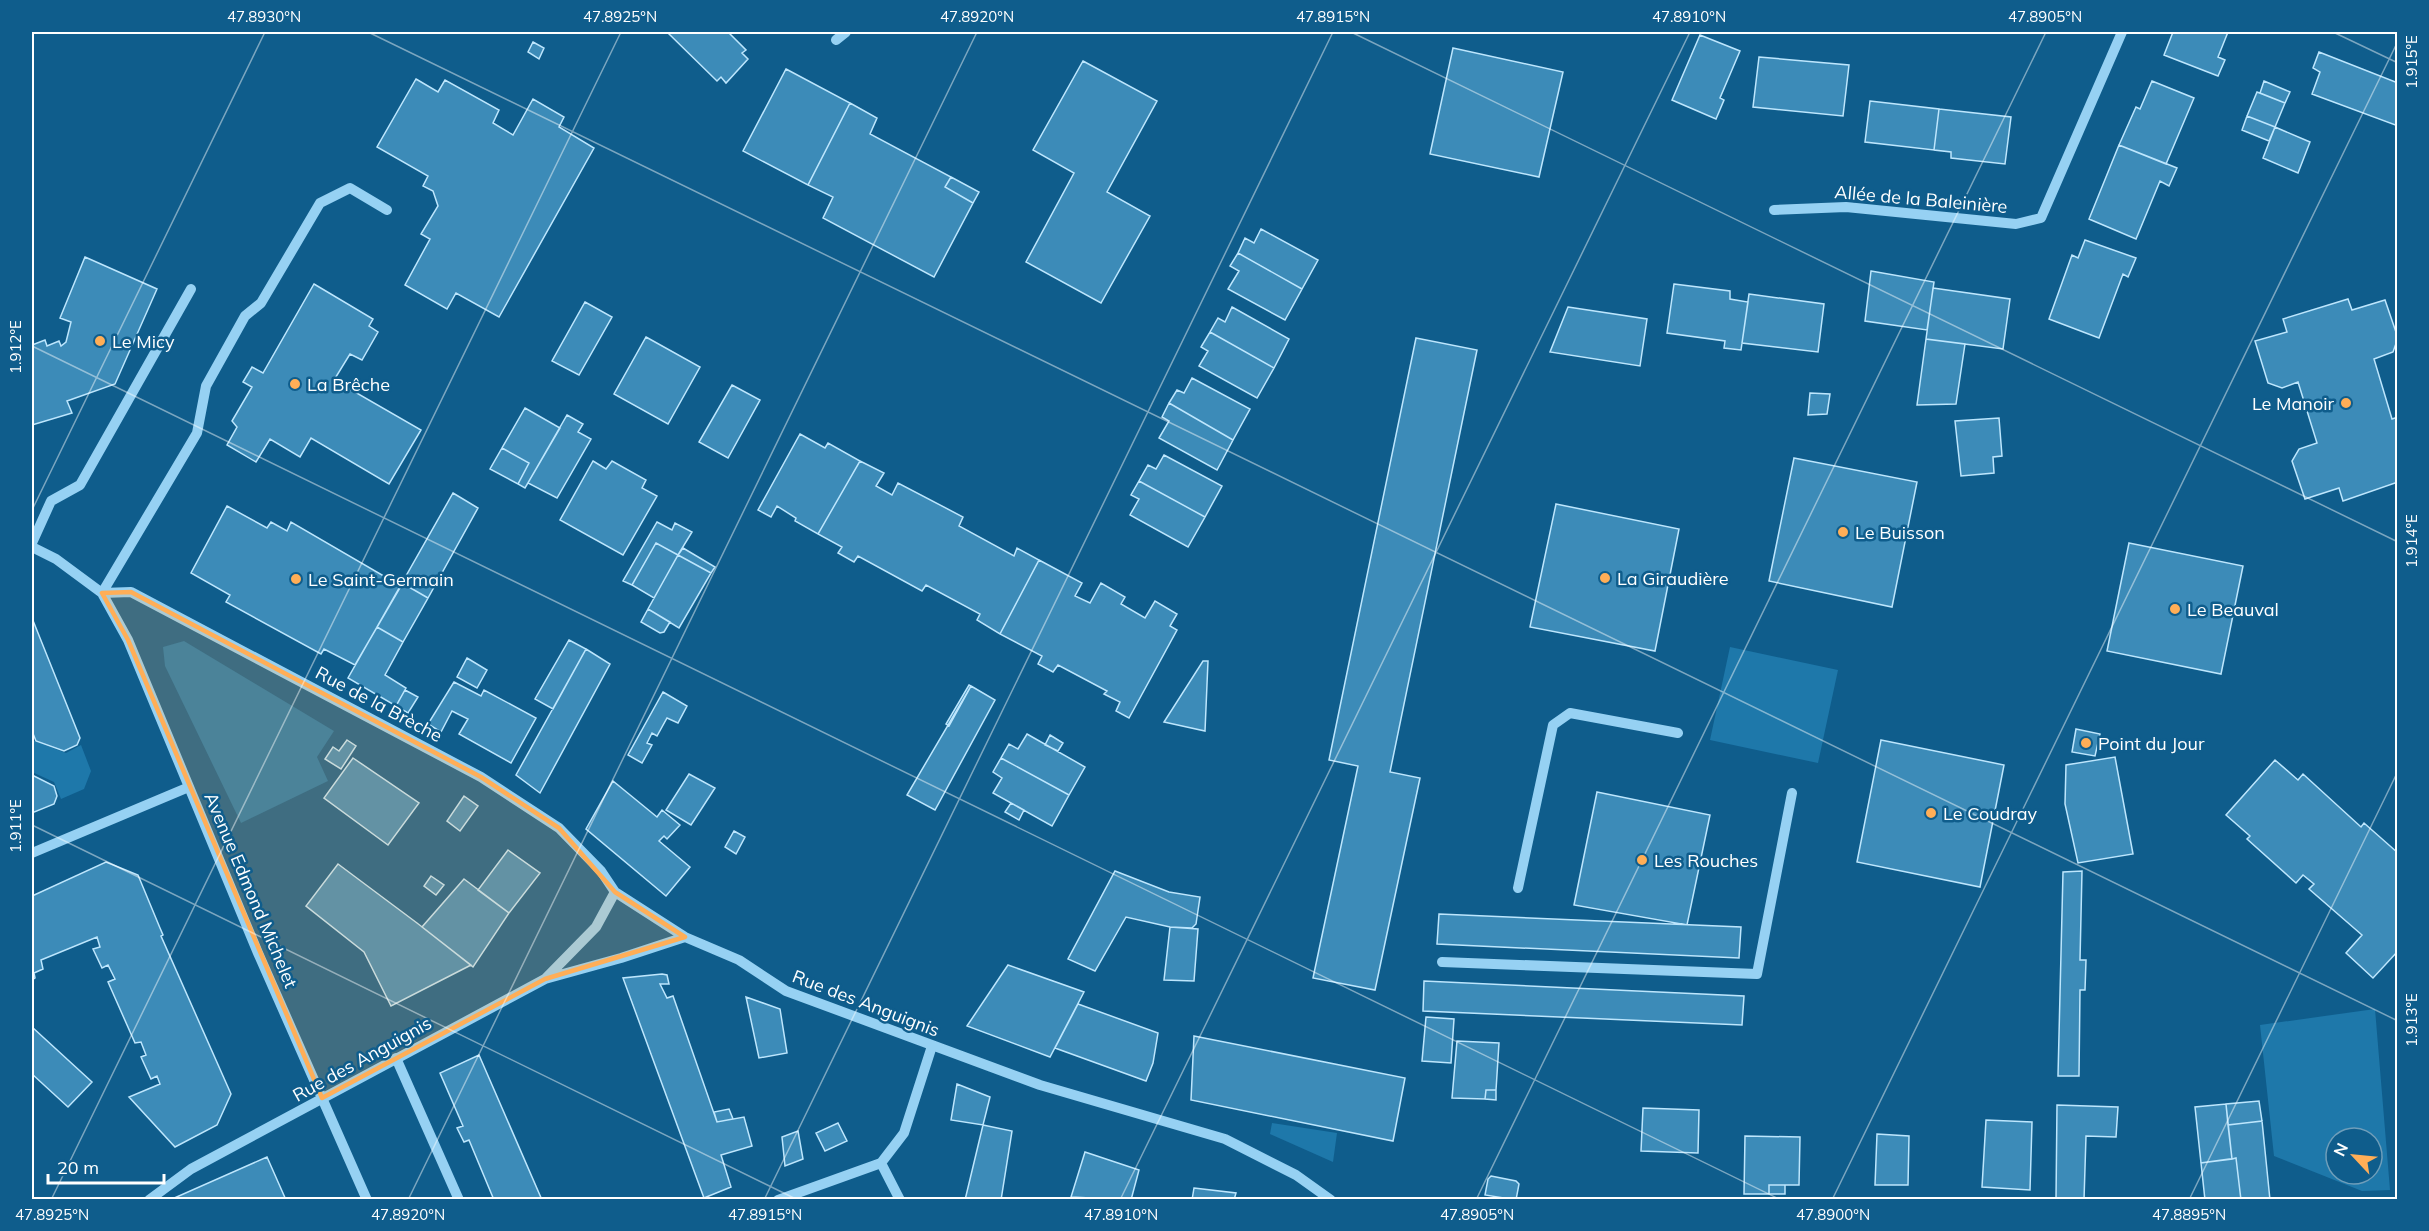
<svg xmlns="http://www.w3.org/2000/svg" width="2429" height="1231" viewBox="0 0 2429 1231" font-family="Mulish,sans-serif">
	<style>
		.green { fill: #1e78aa; fill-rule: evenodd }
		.building { fill: #3c8bb8; stroke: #bde6fd; stroke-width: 1.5 }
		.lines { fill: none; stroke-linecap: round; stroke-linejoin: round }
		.minor { stroke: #96d1f3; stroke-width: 10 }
		.marked { fill: #ffae57; fill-opacity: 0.2; stroke: #ffae57; stroke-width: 4.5; stroke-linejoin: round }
		.ticks { fill: none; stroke: #fff; stroke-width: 1.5; stroke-opacity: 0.45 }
		.poi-dot { fill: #ffae57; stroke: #0f5d8c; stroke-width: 2 }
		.labels { text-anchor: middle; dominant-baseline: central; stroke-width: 5; stroke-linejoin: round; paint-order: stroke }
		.street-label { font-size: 18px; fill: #fff; stroke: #0f5d8c }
		.poi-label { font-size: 18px; fill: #fff; stroke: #0f5d8c; text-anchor: start }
		.neatline { fill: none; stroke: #fff; stroke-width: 2 }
		.ticks-label { font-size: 15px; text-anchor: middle; fill: #fff }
	</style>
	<rect width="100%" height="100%" fill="#0f5d8c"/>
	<path class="green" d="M184 641 334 731 317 757 328 781 241 823 165 666 163 647Z
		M1730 647 1838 670 1818 763 1710 740Z
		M32 740 66 753 81 745 91 771 84 789 61 799 54 782 32 772Z
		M2375 1009 2390 1190 2362 1191 2274 1156 2260 1025ZM2336 1138H2372V1174H2336Z
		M1272 1123 1337 1133 1333 1162 1270 1134Z"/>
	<path class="building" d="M667 32H728L746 50 742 53 748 59 726 83 721 77 717 81Z
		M2173 32H2228L2218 57 2225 60 2218 76 2164 55Z
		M1700 35 1740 51 1720 98 1724 100 1716 119 1672 100Z
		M533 42 544 48 539 59 528 52Z
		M1453 48 1563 72 1539 177 1430 154Z
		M2319 52 2398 83V126L2312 94 2320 72 2313 68Z
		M1759 57 1849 65 1843 116 1753 107Z
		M1083 61 1157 101 1107 192 1150 216 1101 303 1026 262 1074 173 1033 150Z
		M786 69 850 103 808 185 743 151Z
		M416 79 438 92 445 80 499 110 493 123 513 135 533 99 564 117 559 127 594 148 499 317 456 293 447 309 405 285 430 239 421 234 438 206 433 191 423 186 428 176 377 147Z
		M2152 81 2194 98 2166 164 2119 145 2136 107 2140 109Z
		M2264 81 2290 92 2285 103 2260 93Z
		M2257 92 2285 103 2275 127 2247 116Z
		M1870 101 1939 109 1934 150 1865 142Z
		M850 103 877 118 870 134 951 177 945 187 973 203 934 277 823 218 833 197 808 185Z
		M1939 109 2011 117 2005 164 1951 158V152L1934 150Z
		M2247 116 2275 127 2269 141 2242 130Z
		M2275 127 2310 142 2298 173 2263 158Z
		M2119 145 2177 168 2169 186 2160 181 2136 239 2089 219Z
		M951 177 979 192 973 203 945 187Z
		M1261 229 1318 260 1302 289 1238 253 1245 238 1254 243Z
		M2085 240 2136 258 2128 277 2123 274 2099 338 2049 319 2072 255 2078 258Z
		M1238 253 1302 289 1285 320 1228 289 1239 271 1230 266Z
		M85 257 157 289 115 384 67 401 72 413 32 425V345L45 340 47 346 59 341 61 346 66 342 71 322 60 318Z
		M1871 271 1934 282 1927 330 1865 321Z
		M314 284 373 319 369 326 378 332 362 360 350 354 334 380 421 430 389 484 311 438 300 457 270 439 256 462 227 445 237 427 232 421 252 387 243 382 252 367 263 373Z
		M1674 284 1730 291V299L1748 302 1741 350 1724 348 1725 341 1667 333Z
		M1933 288 2010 299 2003 349 1926 339Z
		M1749 294 1824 304 1818 352 1742 343Z
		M2348 299 2352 310 2385 300 2398 338 2393 352 2374 359 2392 419 2398 417V482L2343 501 2339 488 2305 499 2292 461 2299 449 2317 443 2298 382 2282 388 2268 383 2255 341 2287 332 2283 319Z
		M585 302 612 317 579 375 552 361Z
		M1232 307 1289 339 1274 368 1210 332 1218 318 1225 322Z
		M1568 307 1647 319 1640 366 1550 352Z
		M1210 332 1274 368 1257 398 1199 366 1208 351 1201 347Z
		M646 337 700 367 668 424 614 394Z
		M1416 338 1477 350 1390 772 1420 778 1375 990 1313 978 1358 766 1329 760Z
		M1926 339 1965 344 1956 404 1917 405Z
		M1192 378 1250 409 1233 440 1169 403 1177 390 1184 393Z
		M732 385 760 400 728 458 699 442Z
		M1810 393 1830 394 1827 414 1808 415Z
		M1169 403 1233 440 1217 470 1159 438 1169 421 1162 417Z
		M525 408 560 428 525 488 518 484 529 463 502 448Z
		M567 415 583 424 578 432 591 439 557 498 528 483Z
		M1999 418 2002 456 1993 457 1994 473 1961 476 1955 421Z
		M800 434 825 448 828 443 860 461 818 534 795 521 796 518 777 506 771 517 758 510Z
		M502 448 529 463 518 484 490 469Z
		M1164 455 1222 486 1205 517 1139 481 1148 465 1156 469Z
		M1794 458 1917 482 1892 607 1769 581Z
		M593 461 606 469 612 461 646 480 642 488 657 496 623 555 560 520Z
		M860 461 884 473 876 486 892 495 898 483 963 517 959 526 1014 556 1017 548 1039 560 1000 634 977 620 980 614 926 585 922 591 858 556 854 562 838 553 842 547 818 534Z
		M1139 481 1205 517 1188 547 1130 515 1139 499 1131 495Z
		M453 493 478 508 428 598 402 583Z
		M1556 504 1679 529 1655 651 1530 627Z
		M227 506 267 528 271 522 287 531 291 522 401 586 355 665 324 649 321 654 226 602 230 595 191 573Z
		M657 522 672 530 675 523 692 532 678 555 656 543 632 585 623 581Z
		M656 543 678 555 654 598 632 585Z
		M2129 543 2243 566 2221 674 2107 651Z
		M683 548 715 567 711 573 678 555Z
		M678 555 711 573 679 628 648 609Z
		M1039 560 1082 583 1075 596 1090 603 1101 583 1125 597 1121 604 1145 618 1155 601 1177 614 1170 626 1177 630 1129 718 1116 711 1120 702 1104 694 1107 691 1058 665 1053 672 1038 664 1042 656 1000 634Z
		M402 583 428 598 403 642 377 627Z
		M648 609 670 622 664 632 660 633 641 622Z
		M32 618 80 738 77 745 64 751 36 741 32 731Z
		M377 627 403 642 385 675 406 688 396 706 348 678Z
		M569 640 586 649 553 709 535 699Z
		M586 649 610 664 540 793 516 775Z
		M467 658 487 670 477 688 457 677Z
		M1203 661H1208L1205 731 1164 722Z
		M454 682 481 696 484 690 536 718 511 763 459 734 468 719 452 711 441 732 428 724Z
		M969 685 971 686 949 726 946 724Z
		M971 686 995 700 935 810 907 795Z
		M405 690 418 697 408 713 396 706Z
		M663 692 687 706 678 723 667 718 657 736 652 733 647 743 652 745 642 763 628 755Z
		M2076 729 2100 734 2095 756 2072 752Z
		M1027 734 1085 767 1069 795 1001 758 1009 744 1018 749Z
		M1050 735 1063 743 1058 751 1045 745Z
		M347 740 356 746 341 769 325 759 333 747 339 751Z
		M1881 740 2004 765 1980 887 1857 862Z
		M2115 757 2133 854 2078 863 2065 804 2066 765Z
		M353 758 419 803 388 845 324 798Z
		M1001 758 1069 795 1052 826 993 793 1002 778 993 772Z
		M2275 760 2298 780 2303 774 2361 827 2364 823 2398 853V951L2373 978 2346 953 2362 935 2309 889 2314 884 2303 875 2296 883 2247 839 2250 836 2226 815Z
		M689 774 715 788 691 825 666 810Z
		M32 775 54 786 57 796 54 804 32 813Z
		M613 781 657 817 662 810 680 825 667 839 664 836 659 841 690 867 666 896 586 829Z
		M1597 792 1710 815 1687 925 1574 905Z
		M464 796 478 806 460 831 447 821Z
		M1011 803 1024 810 1019 820 1005 812Z
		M734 831 745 837 736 854 725 847Z
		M508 850 540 873 509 913 478 890Z
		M106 862 138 875 160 928 163 935 161 936 231 1094 217 1125 175 1147 129 1097 160 1084 157 1076 151 1079 141 1057 146 1055 141 1042 135 1043 108 982 115 979 108 965 102 968 93 949 100 947 97 937 41 960 43 969 34 973 35 978 32 980V896Z
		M338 864 417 923 471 965 391 1006 364 952 306 906Z
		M1115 871 1169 892 1200 897 1196 924 1192 928 1170 927 1126 917 1095 971 1068 959Z
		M2082 871 2080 960H2086L2085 990H2080L2079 1076H2058L2063 872Z
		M431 876 444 885 436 895 424 886Z
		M464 879 509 913 473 967 422 927Z
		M1439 914 1741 927 1739 958 1437 944Z
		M1170 927 1198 929 1194 981 1164 980Z
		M1008 965 1084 992 1050 1057 967 1026Z
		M662 974 667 975 669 984H660L667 998 673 996 717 1122 744 1117 752 1146 721 1155 731 1187 704 1198 623 978Z
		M1424 981 1744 996 1742 1025 1423 1011Z
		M746 997 780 1009 787 1053 759 1058Z
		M1078 1004 1158 1033 1153 1063 1146 1081 1055 1048Z
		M1426 1017 1454 1019 1451 1063 1422 1061Z
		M32 1027 92 1082 68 1107 32 1074Z
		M1194 1036 1405 1078 1393 1141 1191 1100Z
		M1457 1041 1499 1043 1496 1090H1486L1485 1099 1452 1098Z
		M479 1055 542 1200H494L469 1140 464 1142 457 1128 463 1126 440 1073Z
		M957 1084 990 1097 983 1125 951 1120Z
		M1486 1090H1496V1100L1485 1099Z
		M2259 1101 2262 1121 2228 1125 2226 1104Z
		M2226 1104 2232 1159 2201 1163 2195 1107Z
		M2057 1105 2118 1107 2116 1137 2086 1136 2084 1200H2056Z
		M1643 1108 1699 1110 1698 1153 1641 1151Z
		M729 1109 733 1119 717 1122 714 1112Z
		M1986 1120 2032 1122 2030 1190 1982 1187Z
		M2262 1121 2270 1200H2241L2236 1158 2232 1159 2228 1125Z
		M838 1123 847 1141 825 1151 816 1133Z
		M983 1125 1012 1131 1001 1200H965Z
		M798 1131 803 1159 785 1166 782 1137Z
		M1877 1134 1909 1136 1908 1185H1875Z
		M1745 1136 1800 1137 1799 1185H1769V1194H1744Z
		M1085 1152 1139 1170 1131 1200 1071 1197Z
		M267 1157 286 1200H172V1199Z
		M2236 1158 2241 1200H2205L2201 1163Z
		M1491 1176 1516 1181 1519 1184 1516 1200 1485 1195 1488 1179Z
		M1769 1185H1785V1194H1769Z
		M1194 1188 1236 1193 1234 1200H1192Z"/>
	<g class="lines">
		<path class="minor" d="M836 40 846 32
			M1774 210 1846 207 2016 224 2041 218 2122 32
			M32 543 51 501 80 485 191 289
			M32 547 56 559 102 593 131 592 481 777 559 828 601 871 615 892 685 937 739 960 786 991 1040 1085 1225 1139 1296 1175 1331 1200
			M102 593 128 640 258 953 367 1200
			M102 593 197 433 206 386 245 316 261 303 320 203 350 188 387 210
			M32 853 189 787
			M1518 888 1553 725 1570 713 1678 733
			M1442 962 1757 974 1792 793
			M545 979 596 927 615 892
			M396 1058 459 1200
			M881 1163 900 1200
			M149 1200 191 1169 545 979 621 958 685 937
			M778 1200 881 1163 904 1133 932 1046"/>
	</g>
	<path class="marked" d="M131 592 481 777 559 828 615 892 685 937 545 979 322 1098 128 640 102 593Z"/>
	<path class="ticks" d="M368 32 2398 1021M1351 32 2398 542M2333 32 2398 63M32 346 1781 1200M32 510 265 32M32 825 798 1200M51 1200 621 32M408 1200 977 32M764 1200 1333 32M1120 1200 1690 32M1476 1200 2046 32M1832 1200 2398 41M2189 1200 2398 771"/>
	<g class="poi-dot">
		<circle cx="100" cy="341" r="6"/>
		<circle cx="295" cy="384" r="6"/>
		<circle cx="2346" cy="403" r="6"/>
		<circle cx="1843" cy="532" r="6"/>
		<circle cx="1605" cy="578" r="6"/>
		<circle cx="296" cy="579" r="6"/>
		<circle cx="2175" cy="609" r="6"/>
		<circle cx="2086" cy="743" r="6"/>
		<circle cx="1931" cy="813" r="6"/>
		<circle cx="1642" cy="860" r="6"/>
	</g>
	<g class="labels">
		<g class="street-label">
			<text transform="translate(1921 199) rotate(5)">Allée de la Baleinière</text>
			<text transform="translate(379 704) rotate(28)">Rue de la Brèche</text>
			<text transform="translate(251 890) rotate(67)">Avenue Edmond Michelet</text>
			<text transform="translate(866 1003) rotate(21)">Rue des Anguignis</text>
			<text transform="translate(362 1059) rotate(-29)">Rue des Anguignis</text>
		</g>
		<g class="poi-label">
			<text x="112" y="341">Le Micy</text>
			<text x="307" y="384">La Brêche</text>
			<text x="2334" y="403" text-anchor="end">Le Manoir</text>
			<text x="1855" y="532">Le Buisson</text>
			<text x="1617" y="578">La Giraudière</text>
			<text x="308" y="579">Le Saint-Germain</text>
			<text x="2187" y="609">Le Beauval</text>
			<text x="2098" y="743">Point du Jour</text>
			<text x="1943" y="813">Le Coudray</text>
			<text x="1654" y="860">Les Rouches</text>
		</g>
	</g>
	<rect width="2429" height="1231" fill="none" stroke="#0f5d8c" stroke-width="66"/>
	<g transform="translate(2354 1156) rotate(296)"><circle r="28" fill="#0f5d8c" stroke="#6f9eba" stroke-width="1.5"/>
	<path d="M0-4.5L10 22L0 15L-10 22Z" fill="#ffae57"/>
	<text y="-9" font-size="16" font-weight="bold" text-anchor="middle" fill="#ffffff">N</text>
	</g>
	<path d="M48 1174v9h116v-9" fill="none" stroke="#ffffff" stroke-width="3"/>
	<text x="57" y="1174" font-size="18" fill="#ffffff" stroke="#0f5d8c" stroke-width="4.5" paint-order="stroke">20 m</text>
	<rect x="33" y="33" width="2363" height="1165" class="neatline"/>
	<g class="ticks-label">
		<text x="264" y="22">47.8930°N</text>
		<text x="620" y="22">47.8925°N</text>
		<text x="977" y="22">47.8920°N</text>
		<text x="1333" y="22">47.8915°N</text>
		<text x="1689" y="22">47.8910°N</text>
		<text x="2045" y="22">47.8905°N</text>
		<text transform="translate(2412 62) rotate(-90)" y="5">1.915°E</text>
		<text transform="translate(16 347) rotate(-90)" y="5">1.912°E</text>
		<text transform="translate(2412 541) rotate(-90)" y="5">1.914°E</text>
		<text transform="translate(16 826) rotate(-90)" y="5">1.911°E</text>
		<text transform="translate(2412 1020) rotate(-90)" y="5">1.913°E</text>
		<text x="52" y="1220">47.8925°N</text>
		<text x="408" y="1220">47.8920°N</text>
		<text x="765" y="1220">47.8915°N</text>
		<text x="1121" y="1220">47.8910°N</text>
		<text x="1477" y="1220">47.8905°N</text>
		<text x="1833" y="1220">47.8900°N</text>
		<text x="2189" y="1220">47.8895°N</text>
	</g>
</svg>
